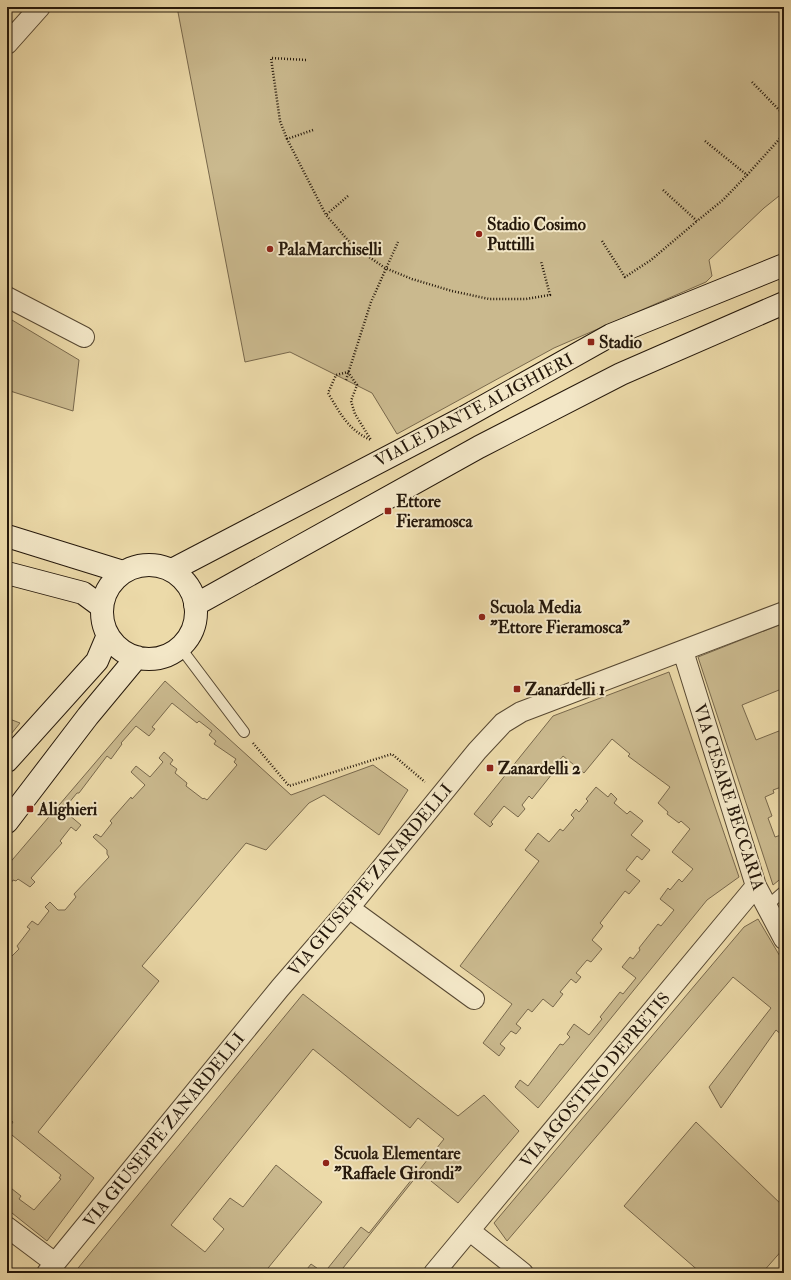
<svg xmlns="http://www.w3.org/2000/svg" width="791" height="1280" viewBox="0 0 791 1280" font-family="'IM FELL Double Pica',serif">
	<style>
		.green { fill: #cab98e; stroke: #78684c }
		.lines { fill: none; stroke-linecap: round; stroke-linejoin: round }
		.lane-casing { stroke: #574832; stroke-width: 12 }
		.street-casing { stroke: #574832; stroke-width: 22 }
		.secondary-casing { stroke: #25180b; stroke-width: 24 }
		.path { stroke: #25180b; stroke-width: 2.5; stroke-dasharray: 1 2; stroke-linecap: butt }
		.lane { stroke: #f3e7c7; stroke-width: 10 }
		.street { stroke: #f3e7c7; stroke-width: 20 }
		.secondary { stroke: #f3e7c7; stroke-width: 22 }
		.poi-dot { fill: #8f2418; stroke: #f3e7c7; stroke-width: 1.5 }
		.labels { text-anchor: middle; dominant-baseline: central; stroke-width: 4; stroke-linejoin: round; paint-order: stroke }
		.poi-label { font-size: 17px; font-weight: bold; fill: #25180b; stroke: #f3e7c7; text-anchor: start }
		.street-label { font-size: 17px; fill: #25180b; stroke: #f3e7c7 }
	</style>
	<rect width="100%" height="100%" fill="#ecdaa9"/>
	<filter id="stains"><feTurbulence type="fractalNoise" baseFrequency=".005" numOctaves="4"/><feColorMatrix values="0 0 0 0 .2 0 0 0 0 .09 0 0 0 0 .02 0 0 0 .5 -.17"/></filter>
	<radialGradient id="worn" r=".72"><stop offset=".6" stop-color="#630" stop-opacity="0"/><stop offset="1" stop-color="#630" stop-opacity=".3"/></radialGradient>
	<path class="green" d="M177 7H784V192L764 208 709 260 712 276 706 282 554 348 397 434 372 393 290 352 245 362Z
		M7 317 79 360 73 411 7 390Z
		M784 623V688L742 705 756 740 784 729V786L773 790 774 793 765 797 772 816 768 818 775 837 784 834V876L773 885 698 657Z
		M669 672 739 877 707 900 538 1108 515 1087 520 1080 528 1086 560 1044 563 1045 570 1037 567 1034 574 1024 589 1035 602 1019 600 1017 620 992 623 994 636 978 622 967 630 957 633 959 640 950 639 948 658 924 661 926 674 910 660 899 668 888 670 890 679 879 682 882 693 869 672 852 690 829 681 821 679 823 667 814 668 812 658 803 670 787 628 756 630 754 612 739 584 773 563 756 550 772 552 774 532 799 529 796 522 805 525 809 518 817 504 806 491 822 493 824 490 827 474 814 553 716Z
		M165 681 291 795 373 765 408 790 379 835 324 795 309 803 266 850 246 843 142 966 159 981 38 1132 94 1178 47 1241 7 1209V1185L21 1196 19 1199 34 1210 61 1179 59 1178 61 1175 7 1131 13 1122 7 1116V961L19 949 17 946 30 929 27 927 32 921 38 925 49 911 45 907 50 902 58 910H65L76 897 74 894 109 857 107 854V850L93 837 96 834 101 837 112 823 110 821 131 797 132 799 145 785 131 772 136 766 150 777 163 762 159 758 164 752 173 760 170 764 177 769 175 773 187 783 186 786 203 799 204 798 207 800 237 765 234 762 236 759 214 744 216 741 209 735 212 731 199 721 197 723 172 703 152 727 155 729 149 736 136 726 121 743 122 744 111 759 107 756 79 793H77L63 810 81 825 76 831 71 827 60 841 62 843 31 878 35 882 30 887 18 879 16 881 13 880 7 889V866Z
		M7 718 20 723 7 739Z
		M596 787 608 797 611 793 617 799 614 803 627 814 630 811 643 821 631 835 650 850 642 860 637 856 626 870 640 881 629 894 625 891 600 923 603 926 592 940 602 949 591 962 587 960 576 973 581 977 576 983 571 979 560 992 563 994 553 1007 543 999 532 1012 528 1009 516 1024 521 1028 516 1034 511 1031 500 1044 505 1048 499 1056 483 1043 512 1004 460 966 539 861 525 850 538 833 549 842 560 829 563 831 574 818 571 815 576 809 579 812 588 801 586 799Z
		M758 919 784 963V1037L776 1030 721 1108 709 1087 771 1008 733 977 507 1241 494 1223 744 927Z
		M303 994 458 1116 484 1095 519 1131 458 1203 420 1172 339 1273H304L311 1264 324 1273 361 1227 369 1233 444 1139 418 1118 410 1128 313 1049 171 1225 205 1252 224 1229 213 1219 230 1198 243 1207 276 1165 322 1202 264 1273H74Z
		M696 1122 784 1207V1248L762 1273H701L624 1206Z"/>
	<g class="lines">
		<defs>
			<path id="lane" d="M180 647 244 732
				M767 906 784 891"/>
			<path id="street" d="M7 44 40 7
				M7 297 84 337
				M683 651 756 886 784 939
				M349 908 474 999
				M7 1227 55 1263
				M470 1231 523 1273
				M47 1273 280 988 349 908 477 751 503 723 521 712 784 612
				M434 1273 756 886"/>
			<path id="secondary" d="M7 536 123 572
				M102 612a47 47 0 1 1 94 0a47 47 0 1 1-94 0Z
				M172 570 463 418 611 335 784 265
				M7 573 83 593 102 607
				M195 605 479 447 621 374 784 303
				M7 761 97 661 108 635
				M7 822 88 716 137 657"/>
		</defs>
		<use href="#lane" class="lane-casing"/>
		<use href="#street" class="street-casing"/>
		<use href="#secondary" class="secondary-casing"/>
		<path class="path" d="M752 82 784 115
			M313 130 287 139 326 215
			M287 139 280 121 271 58 307 60
			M705 141 747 175 784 134
			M663 190 697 221 723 200 747 175
			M348 196 326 215 352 245 385 268 412 279 452 291 489 299H526L550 295 541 261
			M602 241 625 277 651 260 697 221
			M348 372 357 385 351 401 355 414 371 440C348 430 340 413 328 393L336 375Z
			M346 380 371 302 398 242
			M253 743 289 786 392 754 425 782"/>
		<use href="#lane" class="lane"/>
		<use href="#street" class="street"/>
		<use href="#secondary" class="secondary"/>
	</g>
	<g class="poi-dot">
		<circle cx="479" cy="234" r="4"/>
		<circle cx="270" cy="249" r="4"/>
		<rect x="587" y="338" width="8" height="8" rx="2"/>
		<rect x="384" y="507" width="8" height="8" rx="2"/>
		<circle cx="482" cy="617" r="4"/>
		<rect x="513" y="685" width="8" height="8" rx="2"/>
		<rect x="486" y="764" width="8" height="8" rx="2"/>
		<rect x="26" y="805" width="8" height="8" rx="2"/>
		<circle cx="326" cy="1163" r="4"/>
	</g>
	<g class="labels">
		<g class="poi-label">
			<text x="487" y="224">Stadio Cosimo<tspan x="487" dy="20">Puttilli</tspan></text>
			<text x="278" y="249">PalaMarchiselli</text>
			<text x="599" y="342">Stadio</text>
			<text x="396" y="501">Ettore<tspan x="396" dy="20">Fieramosca</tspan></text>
			<text x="490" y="607">Scuola Media<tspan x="490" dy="20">"Ettore Fieramosca"</tspan></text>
			<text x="525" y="689">Zanardelli 1</text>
			<text x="498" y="768">Zanardelli 2</text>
			<text x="38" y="809">Alighieri</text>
			<text x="334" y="1153">Scuola Elementare<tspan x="334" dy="20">"Raffaele Girondi"</tspan></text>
		</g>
		<g class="street-label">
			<text transform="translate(474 410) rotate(-28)">VIALE DANTE ALIGHIERI</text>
			<text transform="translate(729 797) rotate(72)">VIA CESARE BECCARIA</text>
			<text transform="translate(370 880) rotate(-50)">VIA GIUSEPPE ZANARDELLI</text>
			<text transform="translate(595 1080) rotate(-50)">VIA AGOSTINO DEPRETIS</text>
			<text transform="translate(164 1130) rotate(-51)">VIA GIUSEPPE ZANARDELLI</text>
		</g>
	</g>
	<rect width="791" height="1280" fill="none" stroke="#ecdaa9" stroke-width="24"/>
	<rect x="8" y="8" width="775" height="1264" fill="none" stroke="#25180b" stroke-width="2"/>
	<rect x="12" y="12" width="767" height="1256" fill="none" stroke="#25180b"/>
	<rect width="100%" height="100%" filter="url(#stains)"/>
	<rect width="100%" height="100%" fill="url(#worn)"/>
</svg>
